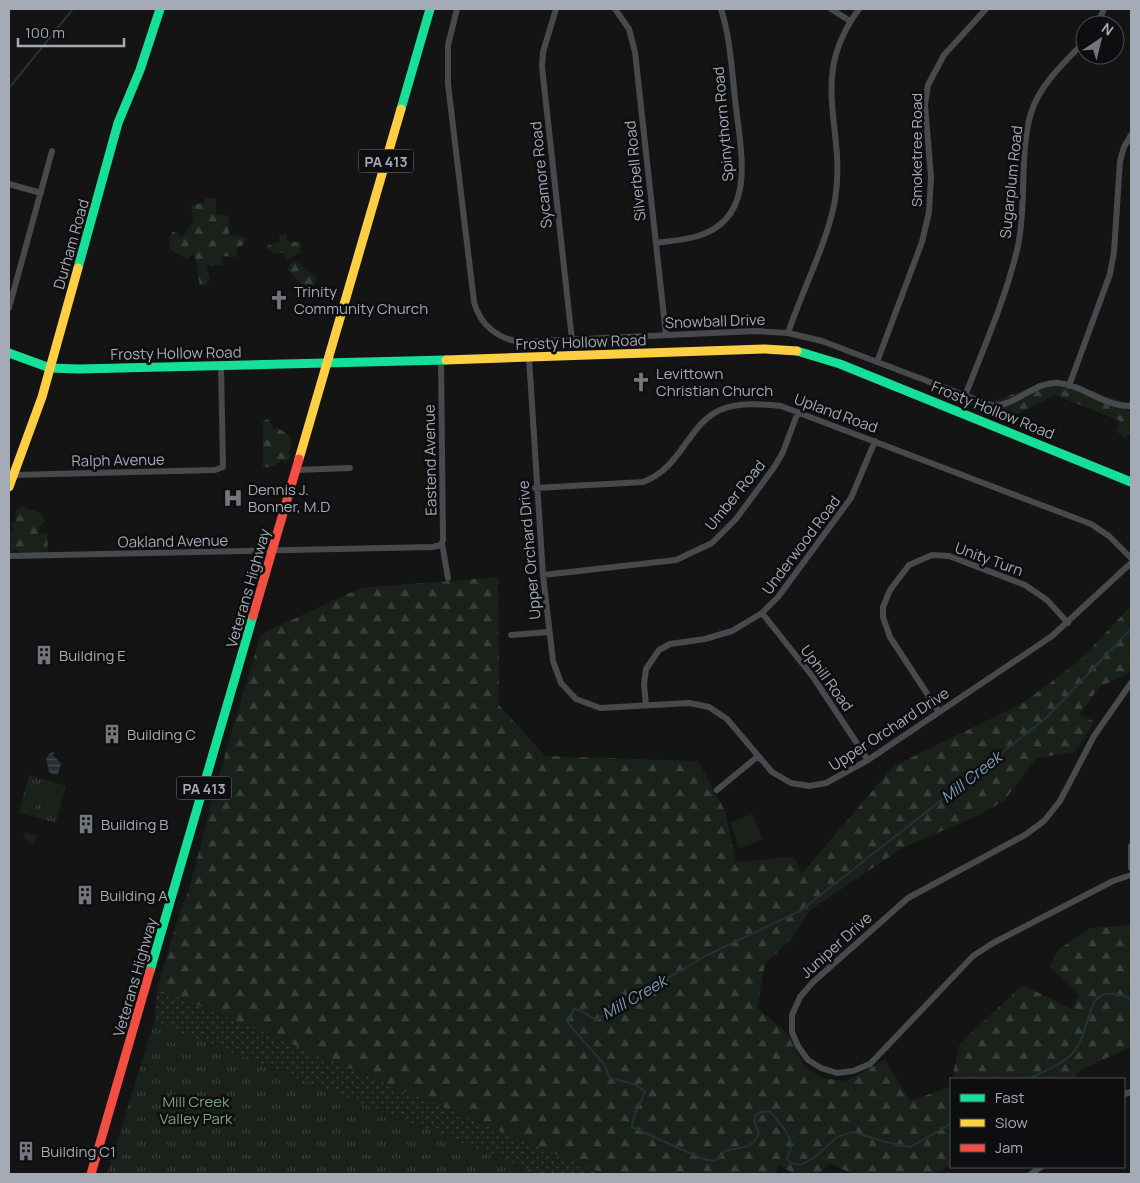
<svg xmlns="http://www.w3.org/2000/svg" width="1140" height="1183" viewBox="0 0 1140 1183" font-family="Manrope,sans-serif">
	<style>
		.grass { fill: url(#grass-dots) }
		.forest { fill: url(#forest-firs) }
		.park { fill: url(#park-tufts) }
		.garden { fill: #1a211a }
		.water { fill: url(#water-rules) }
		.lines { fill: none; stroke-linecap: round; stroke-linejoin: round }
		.stream { stroke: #273036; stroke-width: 2 }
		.street { stroke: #48494d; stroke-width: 6 }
		.fast { stroke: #16e098; stroke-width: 9 }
		.slow { stroke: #ffcf43; stroke-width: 9 }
		.jam { stroke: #f24e42; stroke-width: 9 }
		.labels { text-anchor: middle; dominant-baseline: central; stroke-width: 5; stroke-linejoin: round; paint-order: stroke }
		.shield { fill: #0e0e10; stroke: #777c84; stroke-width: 1 }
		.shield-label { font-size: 14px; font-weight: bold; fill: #a4abb6 }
		.street-label { font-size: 15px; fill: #a4abb6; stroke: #0e0e10 }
		.poi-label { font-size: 15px; fill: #a4abb6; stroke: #0e0e10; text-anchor: start }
		.park-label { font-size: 15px; fill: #7aa279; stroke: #0e0e10 }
		.water-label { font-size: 16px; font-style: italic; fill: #789db3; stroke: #0e0e10 }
	</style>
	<defs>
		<pattern id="grass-dots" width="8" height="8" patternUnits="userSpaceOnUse" patternTransform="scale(1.25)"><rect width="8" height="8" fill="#1a211a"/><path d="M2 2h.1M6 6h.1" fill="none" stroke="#383f39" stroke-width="1.8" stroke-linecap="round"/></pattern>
		<pattern id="forest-firs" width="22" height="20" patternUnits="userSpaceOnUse" patternTransform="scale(1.25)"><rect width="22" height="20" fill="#1a211a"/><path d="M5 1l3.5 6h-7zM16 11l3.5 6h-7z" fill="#383f39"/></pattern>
		<pattern id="park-tufts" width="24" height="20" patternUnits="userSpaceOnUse" patternTransform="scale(1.25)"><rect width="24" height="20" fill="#1a211a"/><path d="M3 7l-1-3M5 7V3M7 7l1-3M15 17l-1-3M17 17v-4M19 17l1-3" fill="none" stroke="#383f39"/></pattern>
		<pattern id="water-rules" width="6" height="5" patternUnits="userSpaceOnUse" patternTransform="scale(1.25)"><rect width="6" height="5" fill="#273036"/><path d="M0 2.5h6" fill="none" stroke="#434b51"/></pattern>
	</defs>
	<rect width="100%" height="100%" fill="#141414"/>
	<path class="grass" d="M157 988 604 1174H541L154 1022Z"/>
	<path class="forest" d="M205 197 216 199V214L229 216V236L239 235 247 238 242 246 237 247V257L221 256 223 266 206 265 210 279 207 284 200 286 195 256 191 254 188 260 170 249 169 241 172 232H177L182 237 193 222 191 205 203 203Z
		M286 234 287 242H301L300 253 288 259 283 253H274L266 248 268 245 280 242 279 235Z
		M295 261 317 277 315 284 307 290 288 270 290 264Z
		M1056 379 1125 402 1131 401V433L1125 438 1116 431 1120 421 1055 395 1004 421 978 413 979 406Z
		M268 419 274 429 277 427 291 437V447L288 453 291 456 285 463 281 460 274 466 263 468V421Z
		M22 507 42 513 44 522 39 528 40 534 47 532 48 553H22L16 550 9 553V532H13L14 529 10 524 16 521 15 511Z
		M498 577 499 705 545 756 698 761 725 811 736 862 794 857 802 873 894 766 1023 703 1079 661 1131 606V669L1128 674 1099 687 1080 714 1094 722 1075 752 1036 758 1004 801 977 816 902 848 809 911 792 938 765 964 757 1008 786 1032 804 1065 821 1078 846 1081 885 1060 910 1101 950 1087 951 1082V1166L933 1174H852L830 1163 819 1174H794L779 1165 775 1174H604L157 988 181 909 189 890 217 782 261 634 361 588Z
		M1131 925V1047L1084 1068 1072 1079H952L960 1043 1023 985 1071 1009 1079 996 1050 966 1059 949 1091 928Z"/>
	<path class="park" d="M29 775 66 786 56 823 19 813Z
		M26 832 37 836 33 845 23 837Z
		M154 1022 541 1174H107Z"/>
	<path class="garden" d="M30 783 42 786 35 811 24 808Z
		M48 788 60 791 53 816 42 813Z
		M753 814 762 840 739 848 730 822Z"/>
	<path class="water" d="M54 752 53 755 61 764 58 774 54 775 49 772 46 759 50 753Z"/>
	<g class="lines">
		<path class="stream" d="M9 88 73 9
			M1029 1079C1043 1072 1063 1064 1073 1053 1096 1025 1081 977 1131 999
			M951 1124 910 1147 882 1141 853 1132 837 1137 814 1158 800 1165 791 1163 787 1159C788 1155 791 1151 791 1147 793 1137 776 1118 769 1111L761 1112 755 1115 754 1122 759 1133C753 1150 740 1147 725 1151 718 1161 715 1162 703 1159L632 1127C631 1117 642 1103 645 1091L634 1084 610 1078 604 1064 568 1023 574 1009 580 1010 596 1020 707 955 800 911 1046 718 1131 629"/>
		<path class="street" d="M457 9 448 45V84L474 302C480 325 498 339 521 342L755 331 788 333 822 341 993 406C1017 405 1035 381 1058 383 1084 385 1104 407 1131 406
			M556 9 543 52 542 67 572 340
			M615 9 629 29 635 52 666 335
			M831 9 850 21
			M1097 25 1104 9
			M9 184 41 193
			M656 243C670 241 685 240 698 236 757 218 741 153 736 107 732 75 731 40 721 9
			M9 308 52 151
			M788 333C802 291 828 241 835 200 847 127 807 79 859 9
			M529 358 543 575 553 661 561 683 576 699 600 708 689 703 709 707 727 719 772 772 791 783 809 786 826 783 868 760 1052 636 1131 563
			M877 362 922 242 929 212 931 177 925 105 928 85 944 55 986 9
			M1069 386 1110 274 1114 252 1120 161 1124 147 1131 135
			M965 396C984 347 1006 298 1018 246 1027 203 1019 152 1031 113 1040 84 1065 62 1085 41
			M296 470 350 468
			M13 475 215 470 223 467 221 366
			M535 488 643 482C682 468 687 425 720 410 738 402 762 404 781 406L1091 524 1109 536 1131 558
			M442 543 448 578
			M9 556 433 547 441 545 443 540 441 360
			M543 575 676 560 712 543 736 519 775 466 783 452 798 412
			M762 613 813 677 868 760
			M511 635 549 632
			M1131 683 1094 736 1060 801 1044 821 1025 835 908 898 812 983 800 997 792 1015V1032L798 1046 808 1060 821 1068 837 1073 853 1071 870 1064 973 956 993 943 1113 881 1131 875
			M646 706 644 684 646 669 659 650 670 644 705 639 732 631 762 613 778 597 851 498 875 441
			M939 712 890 637 883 617V607L890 590 909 565 932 555 949 556 1025 585 1047 600 1068 623
			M717 790 757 757
			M1131 846V868
			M1124 1094 1131 1092
			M1031 1174 1041 1167"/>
		<path class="fast" d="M401 109 430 9
			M78 268 118 123 140 70 160 9
			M797 351 840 364 1131 482
			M9 353 50 368 79 369 446 360
			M150 971 253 616"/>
		<path class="slow" d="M446 360 765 349 797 351
			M299 459 401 109
			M9 487 42 397 78 268"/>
		<path class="jam" d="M253 616 299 459
			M91 1174 150 971"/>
	</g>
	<defs>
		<symbol id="church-bare" viewBox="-9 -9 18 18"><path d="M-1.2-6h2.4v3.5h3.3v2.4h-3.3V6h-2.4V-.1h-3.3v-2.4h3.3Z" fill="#72767d" stroke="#0e0e10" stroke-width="2.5" paint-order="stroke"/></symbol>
		<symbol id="hospital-bare" viewBox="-9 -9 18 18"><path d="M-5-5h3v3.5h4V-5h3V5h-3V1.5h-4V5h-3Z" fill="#72767d" stroke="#0e0e10" stroke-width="2.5" paint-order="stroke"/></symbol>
		<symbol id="building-bare" viewBox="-9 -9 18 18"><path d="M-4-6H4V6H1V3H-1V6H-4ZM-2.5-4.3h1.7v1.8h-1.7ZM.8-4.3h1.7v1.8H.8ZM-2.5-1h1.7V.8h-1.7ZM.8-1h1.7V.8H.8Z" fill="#72767d" stroke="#0e0e10" stroke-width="2.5" paint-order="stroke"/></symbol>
	</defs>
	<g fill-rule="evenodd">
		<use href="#church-bare" x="265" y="286" width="28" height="28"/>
		<use href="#church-bare" x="627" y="368" width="28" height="28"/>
		<use href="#hospital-bare" x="219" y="484" width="28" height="28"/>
		<use href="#building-bare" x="30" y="641" width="28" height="28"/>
		<use href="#building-bare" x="98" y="720" width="28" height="28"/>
		<use href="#building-bare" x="72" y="810" width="28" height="28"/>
		<use href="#building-bare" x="71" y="881" width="28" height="28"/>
		<use href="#building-bare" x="12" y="1137" width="28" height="28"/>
	</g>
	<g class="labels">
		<g class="shield">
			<rect x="358.5" y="149.5" width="55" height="23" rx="4"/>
			<rect x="176.5" y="776.5" width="55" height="23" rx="4"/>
		</g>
		<g class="shield-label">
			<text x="386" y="161">PA 413</text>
			<text x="204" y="788">PA 413</text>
		</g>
		<g class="street-label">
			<text transform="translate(723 124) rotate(-95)">Spinythorn Road</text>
			<text transform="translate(916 150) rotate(-90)">Smoketree Road</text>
			<text transform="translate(635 171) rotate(-96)">Silverbell Road</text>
			<text transform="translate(541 175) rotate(-96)">Sycamore Road</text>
			<text transform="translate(1011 182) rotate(-84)">Sugarplum Road</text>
			<text transform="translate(71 244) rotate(-74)">Durham Road</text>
			<text transform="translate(715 321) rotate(-2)">Snowball Drive</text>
			<text transform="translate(581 342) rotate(-2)">Frosty Hollow Road</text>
			<text transform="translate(176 353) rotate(-1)">Frosty Hollow Road</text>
			<text transform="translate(993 410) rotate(22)">Frosty Hollow Road</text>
			<text transform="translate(836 413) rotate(20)">Upland Road</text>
			<text transform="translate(118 460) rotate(-1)">Ralph Avenue</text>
			<text transform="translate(430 460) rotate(-91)">Eastend Avenue</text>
			<text transform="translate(735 495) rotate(-51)">Umber Road</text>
			<text transform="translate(173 541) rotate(-1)">Oakland Avenue</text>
			<text transform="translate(801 545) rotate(-53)">Underwood Road</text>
			<text transform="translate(529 550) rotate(-95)">Upper Orchard Drive</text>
			<text transform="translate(989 559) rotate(20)">Unity Turn</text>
			<text transform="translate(248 588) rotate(-74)">Veterans Highway</text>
			<text transform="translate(827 678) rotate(54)">Uphill Road</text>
			<text transform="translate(889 729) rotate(-33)">Upper Orchard Drive</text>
			<text transform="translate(836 945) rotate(-42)">Juniper Drive</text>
			<text transform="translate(135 977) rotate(-74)">Veterans Highway</text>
		</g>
		<g class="poi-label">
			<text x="294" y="291">Trinity<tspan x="294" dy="17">Community Church</tspan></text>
			<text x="656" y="373">Levittown<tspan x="656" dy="17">Christian Church</tspan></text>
			<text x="248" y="489">Dennis J.<tspan x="248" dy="17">Bonner, M.D</tspan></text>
			<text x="59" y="655">Building E</text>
			<text x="127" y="734">Building C</text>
			<text x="101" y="824">Building B</text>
			<text x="100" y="895">Building A</text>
			<text x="41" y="1151">Building C1</text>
		</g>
		<g class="park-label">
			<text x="196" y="1101">Mill Creek<tspan x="196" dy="17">Valley Park</tspan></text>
		</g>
		<g class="water-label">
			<text transform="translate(971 777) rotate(-38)">Mill Creek</text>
			<text transform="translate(634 997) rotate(-30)">Mill Creek</text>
		</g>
	</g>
	<rect width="1140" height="1183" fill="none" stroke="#a4abb6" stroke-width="20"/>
	<rect x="950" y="1078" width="175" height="90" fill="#0e0e10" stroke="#4a4d52"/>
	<rect x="960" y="1094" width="25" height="8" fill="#16e098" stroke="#4a4d52"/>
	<text x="995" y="1103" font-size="15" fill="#a4abb6">Fast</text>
	<rect x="960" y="1119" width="25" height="8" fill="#ffcf43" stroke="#4a4d52"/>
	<text x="995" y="1128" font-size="15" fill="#a4abb6">Slow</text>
	<rect x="960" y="1144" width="25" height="8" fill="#f24e42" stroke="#4a4d52"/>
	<text x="995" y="1153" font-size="15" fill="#a4abb6">Jam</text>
	<g transform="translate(1100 40) rotate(35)"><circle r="24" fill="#0e0e10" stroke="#4a4d52"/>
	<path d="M0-4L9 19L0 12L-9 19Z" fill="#72767d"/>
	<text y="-8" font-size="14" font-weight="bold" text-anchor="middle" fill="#a4abb6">N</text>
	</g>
	<path d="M18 38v8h106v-8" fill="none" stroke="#a4abb6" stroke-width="2.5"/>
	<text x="25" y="38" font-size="15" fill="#a4abb6" stroke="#0e0e10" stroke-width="4" paint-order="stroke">100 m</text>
</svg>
